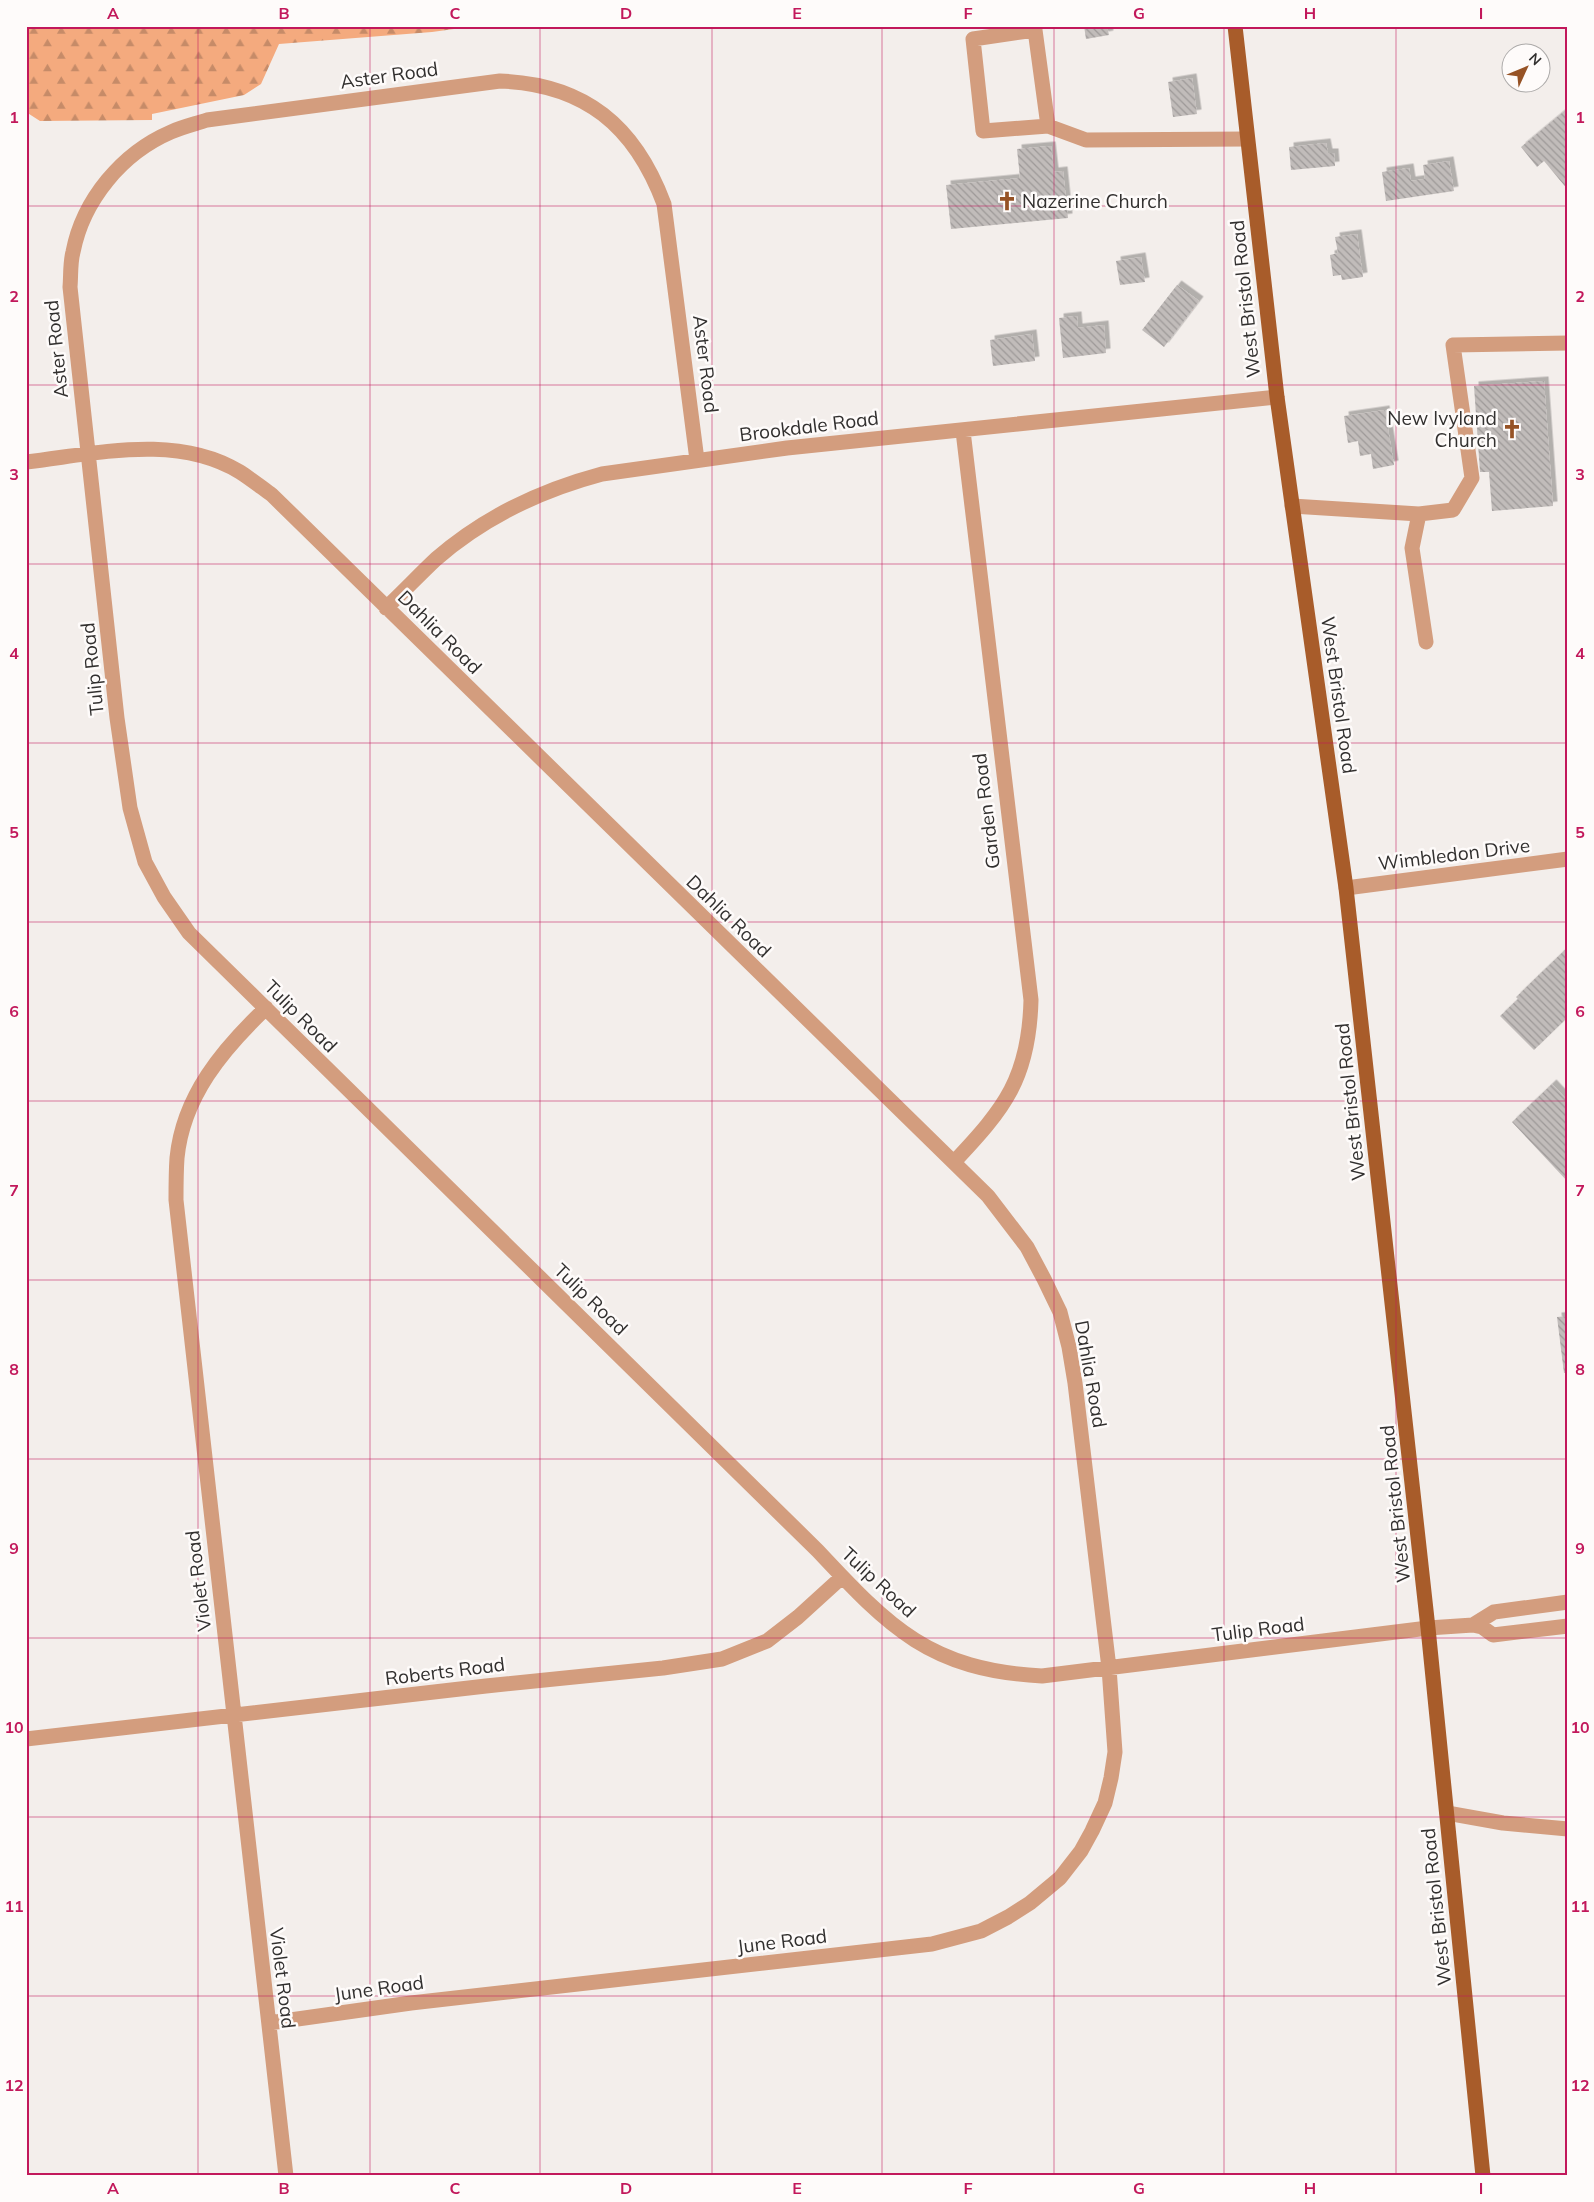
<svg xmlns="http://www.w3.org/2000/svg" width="1594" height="2202" viewBox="0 0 1594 2202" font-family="Mulish,sans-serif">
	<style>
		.forest { fill: url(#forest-firs) }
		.building { fill: url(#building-back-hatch); filter: url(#shadow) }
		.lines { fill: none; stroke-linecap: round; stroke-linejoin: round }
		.minor { stroke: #d39d7e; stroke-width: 15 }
		.major { stroke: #a85c2a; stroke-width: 15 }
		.grid { fill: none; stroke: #c2185b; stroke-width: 1; stroke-opacity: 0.55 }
		.labels { text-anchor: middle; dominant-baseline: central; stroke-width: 5; stroke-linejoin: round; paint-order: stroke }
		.street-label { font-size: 19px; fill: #32302f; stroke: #fefbfa }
		.poi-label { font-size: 19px; fill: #32302f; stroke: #fefbfa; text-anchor: start }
		.neatline { fill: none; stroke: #c2185b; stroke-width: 2 }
		.grid-label { font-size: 16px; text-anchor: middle; font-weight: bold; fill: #c2185b }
	</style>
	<defs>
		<pattern id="forest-firs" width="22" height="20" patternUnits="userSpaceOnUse" patternTransform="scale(1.25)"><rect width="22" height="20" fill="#f4aa7e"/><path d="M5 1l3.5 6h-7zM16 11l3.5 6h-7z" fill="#c68b68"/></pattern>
		<pattern id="building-back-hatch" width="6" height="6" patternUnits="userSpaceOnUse" patternTransform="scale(1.25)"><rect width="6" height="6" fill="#c1bcba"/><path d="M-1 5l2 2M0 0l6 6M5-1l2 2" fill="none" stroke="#9d9998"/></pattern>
		<filter id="shadow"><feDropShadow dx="4.5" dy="-4.5" stdDeviation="0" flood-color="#0004"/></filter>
	</defs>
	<rect width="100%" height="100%" fill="#f3eeeb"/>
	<path class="forest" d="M26 26H476L432 32 279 44 261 84 244 95 152 114V120L40 121 26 112Z"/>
	<path class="building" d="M1084 26H1107L1109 35 1086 39Z
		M1192 78 1197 114 1173 117 1168 82Z
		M1568 108V190L1544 161 1537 167 1521 147Z
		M1326 143 1328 153H1334L1335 166 1291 170 1289 147Z
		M1051 146 1054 172 1063 171 1068 218 951 229 946 185 1020 178 1017 149Z
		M1449 161 1454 191 1386 201 1382 172 1409 168 1411 181 1425 179 1423 165Z
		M1357 234 1363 277 1342 280 1341 275 1333 276 1330 255 1338 253 1335 237Z
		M1141 257 1145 282 1120 285 1116 261Z
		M1177 285 1199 301 1164 347 1142 330Z
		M1077 316 1078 328 1104 325 1106 353 1063 358 1059 318Z
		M1032 334 1035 361 993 366 990 340Z
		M1544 381 1553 506 1492 511 1489 472H1480L1474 386Z
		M1385 410 1394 465 1373 469 1371 454 1360 456 1358 441 1348 443 1344 416Z
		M1568 947V1017L1534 1050 1500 1016 1518 999 1516 997Z
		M1552 1084 1568 1101V1182L1512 1122Z
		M1568 1316V1373H1564L1557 1317Z"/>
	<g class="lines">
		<path class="minor" d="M1048 126 983 131 973 39 1035 30 1048 126 1086 140 1247 139
			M697 460 664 204C635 126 585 84 500 81L207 120C195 124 182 127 171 132 122 153 83 200 73 252 70 263 71 276 70 287L117 718 130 808 145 862 164 897 189 933 818 1551C890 1628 930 1670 1042 1676L1428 1628 1473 1625 1482 1627 1493 1635 1568 1626
			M26 462C96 454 176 433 240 472 251 479 261 487 272 495L988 1196 1027 1247 1044 1279 1060 1312 1069 1347 1075 1383 1109 1668 1115 1752 1111 1778 1105 1803 1092 1831 1081 1851 1060 1878 1030 1903 1008 1917 981 1931 932 1944 411 2003 269 2023
			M1292 506 1419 514 1453 510 1472 478 1453 345 1568 343
			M1419 514 1412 548 1426 642
			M386 608C403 592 419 575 436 559 483 518 542 490 602 474L787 448 1277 397
			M1346 888 1568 859
			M266 1008C223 1049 183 1096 177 1158 176 1172 176 1186 176 1200L286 2176
			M954 1162C1005 1108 1029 1078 1031 1000L963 431
			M1473 1625 1494 1612 1568 1602
			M26 1739 486 1686 663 1668 722 1659 767 1641 798 1617 842 1577
			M1447 1813 1503 1823 1568 1829"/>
		<path class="major" d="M1235 26 1277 397 1346 888 1428 1628 1483 2176"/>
	</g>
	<path class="grid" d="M198 26V2176M370 26V2176M540 26V2176M712 26V2176M882 26V2176M1054 26V2176M1224 26V2176M1396 26V2176M26 206H1568M26 385H1568M26 564H1568M26 743H1568M26 922H1568M26 1101H1568M26 1280H1568M26 1459H1568M26 1638H1568M26 1817H1568M26 1996H1568"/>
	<defs>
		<symbol id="church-bare" viewBox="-9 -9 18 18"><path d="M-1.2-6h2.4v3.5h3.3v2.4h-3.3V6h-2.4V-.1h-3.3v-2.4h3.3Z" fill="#965225" stroke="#fefbfa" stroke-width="2.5" paint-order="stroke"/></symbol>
	</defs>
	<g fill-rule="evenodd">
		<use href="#church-bare" x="993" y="187" width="28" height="28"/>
		<use href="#church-bare" x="1498" y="415" width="28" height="28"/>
	</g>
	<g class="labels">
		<g class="street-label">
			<text transform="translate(389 75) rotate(-8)">Aster Road</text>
			<text transform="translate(1245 299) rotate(-96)">West Bristol Road</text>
			<text transform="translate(56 349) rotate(-96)">Aster Road</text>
			<text transform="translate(706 364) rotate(83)">Aster Road</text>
			<text transform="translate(809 426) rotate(-7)">Brookdale Road</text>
			<text transform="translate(440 632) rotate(45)">Dahlia Road</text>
			<text transform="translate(92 669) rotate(-96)">Tulip Road</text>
			<text transform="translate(1339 695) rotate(82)">West Bristol Road</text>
			<text transform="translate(986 811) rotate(-97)">Garden Road</text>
			<text transform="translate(1454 854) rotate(-7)">Wimbledon Drive</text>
			<text transform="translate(729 916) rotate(44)">Dahlia Road</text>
			<text transform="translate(301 1016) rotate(45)">Tulip Road</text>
			<text transform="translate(1350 1102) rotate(-96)">West Bristol Road</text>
			<text transform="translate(591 1299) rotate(44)">Tulip Road</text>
			<text transform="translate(1091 1374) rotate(80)">Dahlia Road</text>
			<text transform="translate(1395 1504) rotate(-96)">West Bristol Road</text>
			<text transform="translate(198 1581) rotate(-97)">Violet Road</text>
			<text transform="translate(879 1582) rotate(43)">Tulip Road</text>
			<text transform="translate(1258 1629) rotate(-7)">Tulip Road</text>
			<text transform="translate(445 1671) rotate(-7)">Roberts Road</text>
			<text transform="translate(1436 1907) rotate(-96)">West Bristol Road</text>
			<text transform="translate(782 1941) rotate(-7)">June Road</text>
			<text transform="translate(283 1978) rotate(83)">Violet Road</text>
			<text transform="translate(379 1988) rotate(-8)">June Road</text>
		</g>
		<g class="poi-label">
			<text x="1022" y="201">Nazerine Church</text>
			<text x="1497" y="418" text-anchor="end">New Ivyland<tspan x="1497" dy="22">Church</tspan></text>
		</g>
	</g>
	<rect width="1594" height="2202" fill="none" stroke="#fefbfa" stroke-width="55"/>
	<g transform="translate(1526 68) rotate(46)"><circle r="24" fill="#fefbfa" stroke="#acaaa9"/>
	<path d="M0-4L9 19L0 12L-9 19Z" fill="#965225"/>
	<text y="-8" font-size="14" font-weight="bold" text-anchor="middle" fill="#32302f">N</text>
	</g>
	<rect x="28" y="28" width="1538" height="2146" class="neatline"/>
	<g class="grid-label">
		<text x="113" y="19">A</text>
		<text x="284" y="19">B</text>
		<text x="455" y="19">C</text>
		<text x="626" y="19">D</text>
		<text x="797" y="19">E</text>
		<text x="968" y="19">F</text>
		<text x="1139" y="19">G</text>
		<text x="1310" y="19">H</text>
		<text x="1481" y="19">I</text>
		<text x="14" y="123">1</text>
		<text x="1580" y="123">1</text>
		<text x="14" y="302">2</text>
		<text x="1580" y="302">2</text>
		<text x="14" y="480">3</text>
		<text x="1580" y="480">3</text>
		<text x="14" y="659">4</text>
		<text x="1580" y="659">4</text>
		<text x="14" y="838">5</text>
		<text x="1580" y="838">5</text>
		<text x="14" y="1017">6</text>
		<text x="1580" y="1017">6</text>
		<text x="14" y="1196">7</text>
		<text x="1580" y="1196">7</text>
		<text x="14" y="1375">8</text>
		<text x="1580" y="1375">8</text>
		<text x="14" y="1554">9</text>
		<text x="1580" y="1554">9</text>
		<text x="14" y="1733">10</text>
		<text x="1580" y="1733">10</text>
		<text x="14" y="1912">11</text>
		<text x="1580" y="1912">11</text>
		<text x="14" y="2091">12</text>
		<text x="1580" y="2091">12</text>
		<text x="113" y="2194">A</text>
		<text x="284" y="2194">B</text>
		<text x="455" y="2194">C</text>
		<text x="626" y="2194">D</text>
		<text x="797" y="2194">E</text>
		<text x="968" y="2194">F</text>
		<text x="1139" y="2194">G</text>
		<text x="1310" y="2194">H</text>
		<text x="1481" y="2194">I</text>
	</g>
</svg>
